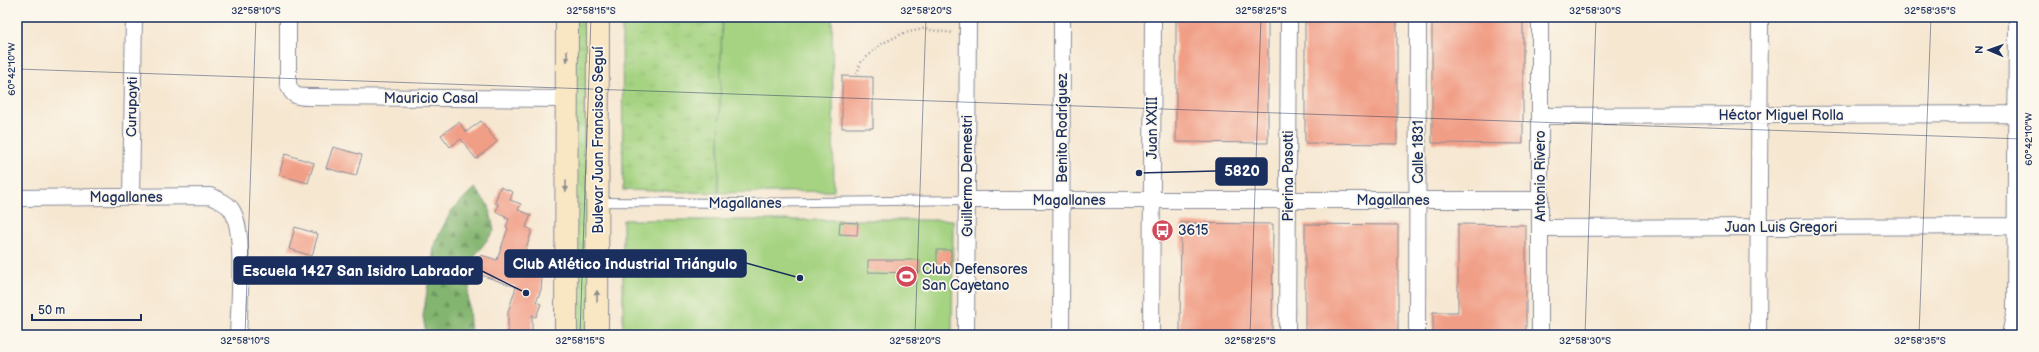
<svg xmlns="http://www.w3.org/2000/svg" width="2039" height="352" viewBox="0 0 2039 352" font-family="'Balsamiq Sans',sans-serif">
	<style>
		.grass { fill: url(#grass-tufts); stroke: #608170 }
		.forest { fill: url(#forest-firs); stroke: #507266 }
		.garden { fill: #a5d381; stroke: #608170 }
		.building { fill: #f19e86 }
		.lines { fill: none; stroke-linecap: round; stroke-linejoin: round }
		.service-casing { stroke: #888b98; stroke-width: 10 }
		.minor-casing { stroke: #888b98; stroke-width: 18 }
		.secondary-casing { stroke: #888b98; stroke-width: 24 }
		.path { stroke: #888b98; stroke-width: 2.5; stroke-dasharray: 1 3; stroke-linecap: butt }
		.service { stroke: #fff; stroke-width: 8 }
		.minor { stroke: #fff; stroke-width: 16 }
		.secondary { stroke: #f9e7c3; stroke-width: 22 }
		.oneway { fill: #8a8b90 }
		.ticks { fill: none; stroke: #1b2f5e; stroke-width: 1; stroke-opacity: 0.45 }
		.labels { text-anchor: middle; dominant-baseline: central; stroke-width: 3.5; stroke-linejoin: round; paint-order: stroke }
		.street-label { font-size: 14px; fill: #1b2f5e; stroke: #fbf7ec }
		.poi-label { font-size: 14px; fill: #1b2f5e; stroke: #fbf7ec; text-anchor: start }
		.leader { fill: none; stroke: #1b2f5e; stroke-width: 1.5 }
		.callout-dot { fill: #1b2f5e; stroke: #fbf7ec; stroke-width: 1.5 }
		.callout { fill: #1b2f5e; stroke: #1b2f5e; stroke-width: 1.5 }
		.callout-label { font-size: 15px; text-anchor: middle; font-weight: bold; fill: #fff }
		.neatline { fill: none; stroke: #1b2f5e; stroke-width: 1.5 }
		.ticks-label { font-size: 10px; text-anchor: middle; fill: #1b2f5e }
	</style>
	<defs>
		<pattern id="grass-tufts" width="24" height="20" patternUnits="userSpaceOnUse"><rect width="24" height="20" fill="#a5d381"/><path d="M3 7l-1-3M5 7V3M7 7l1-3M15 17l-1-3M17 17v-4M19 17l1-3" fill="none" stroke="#8db572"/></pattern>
		<pattern id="forest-firs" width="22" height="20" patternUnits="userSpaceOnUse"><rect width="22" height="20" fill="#84b56f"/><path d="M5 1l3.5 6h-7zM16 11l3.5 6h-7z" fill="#6b945e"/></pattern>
	</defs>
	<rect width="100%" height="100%" fill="#fbf7ec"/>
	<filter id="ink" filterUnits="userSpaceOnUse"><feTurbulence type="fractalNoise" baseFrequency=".025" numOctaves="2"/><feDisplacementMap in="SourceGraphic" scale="8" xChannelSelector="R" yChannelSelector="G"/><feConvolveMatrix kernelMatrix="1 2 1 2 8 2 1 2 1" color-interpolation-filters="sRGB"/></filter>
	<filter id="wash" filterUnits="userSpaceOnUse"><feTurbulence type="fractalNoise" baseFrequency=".012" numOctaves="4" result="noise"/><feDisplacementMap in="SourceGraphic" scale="16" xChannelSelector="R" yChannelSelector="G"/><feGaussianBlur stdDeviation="0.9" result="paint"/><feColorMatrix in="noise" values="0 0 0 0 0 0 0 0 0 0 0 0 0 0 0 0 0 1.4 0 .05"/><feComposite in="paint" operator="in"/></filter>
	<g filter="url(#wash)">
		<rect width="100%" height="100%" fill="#f6e7d1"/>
		<path class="grass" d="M567 17H598L597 335H566Z
			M622 17H722L718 193 623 190Z"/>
		<path class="forest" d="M474 188 489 206 494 231 474 257 468 296 471 335H426L423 316 435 242 452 210Z"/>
		<path class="garden" d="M722 17H832L834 191 718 193Z
			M623 220H953L952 335H623Z"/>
		<g id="blocks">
			<path class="building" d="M1176 18 1268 19V143L1176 142Z
				M1305 19 1397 20V144L1305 143Z
				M1432 19 1523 20V144L1432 143Z
				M842 76 873 77V128H842Z
				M481 121 497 142 476 159 461 139 450 147 441 135 459 122 466 132Z
				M333 147 362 155 356 176 326 168Z
				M285 154 314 163 308 183 279 175Z
				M500 187 513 192 510 200 521 204 518 210 531 215 526 227 532 230 525 252 532 254 526 271 542 277 541 290 536 302 541 304 536 317 532 315V335H508V312L516 287 475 273 481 255 497 260 508 228 506 227 509 219 505 218 506 216 496 212 498 204 495 203Z
				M840 222 858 223 857 235 839 234Z
				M1181 223 1273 224 1272 335H1180Z
				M1305 224 1398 225V335H1305Z
				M1458 224 1526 225V335H1433V312H1458Z
				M295 227 318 234 312 256 289 249Z
				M937 250H951V269H937Z
				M868 260H920V273L868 272Z"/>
		</g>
	</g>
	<g filter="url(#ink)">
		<use href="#blocks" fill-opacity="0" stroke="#888b98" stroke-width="1"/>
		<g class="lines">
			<defs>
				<path id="service" d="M598 202 741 203 967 200"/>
				<path id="minor" d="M288 17V84C292 96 297 97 309 97L567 99
					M1540 17V335
					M1540 116 2022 114
					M131 197 134 17
					M17 198 210 196C217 199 227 203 231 209 246 229 239 308 238 335
					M967 200H1540
					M1540 228 2022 226
					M966 335 968 17
					M1061 335 1062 17
					M1151 335 1153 17
					M1287 335 1289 17
					M1417 335 1418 17
					M1758 335 1760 17
					M2010 335 2015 312 2017 17"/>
				<path id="secondary" d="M566 335 567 17
					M597 335 598 17"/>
			</defs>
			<use href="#service" class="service-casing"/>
			<use href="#minor" class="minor-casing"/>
			<use href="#secondary" class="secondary-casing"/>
			<path class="path" d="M857 74 861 62 881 44 904 33 923 29 953 33"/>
			<use href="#service" class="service"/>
			<use href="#minor" class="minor"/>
			<use href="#secondary" class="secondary"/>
		</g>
		<defs><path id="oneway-solid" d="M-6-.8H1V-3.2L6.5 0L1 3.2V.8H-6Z"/></defs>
		<g class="oneway">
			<use href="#oneway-solid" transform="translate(567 56) rotate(90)"/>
			<use href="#oneway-solid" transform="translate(566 186) rotate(90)"/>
			<use href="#oneway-solid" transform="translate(597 296) rotate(-90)"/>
		</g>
	</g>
	<path class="ticks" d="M17 69 2022 139M245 335 256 17M580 335 591 17M915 335 926 17M1250 335 1261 17M1585 335 1596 17M1919 335 1931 17"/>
	<defs>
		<symbol id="bus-disc" viewBox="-11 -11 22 22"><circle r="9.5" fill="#d1495b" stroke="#fbf7ec"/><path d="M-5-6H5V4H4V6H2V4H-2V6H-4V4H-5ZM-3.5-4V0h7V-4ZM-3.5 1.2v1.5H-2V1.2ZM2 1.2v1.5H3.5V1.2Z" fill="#fff"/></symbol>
		<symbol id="stadium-disc" viewBox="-11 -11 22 22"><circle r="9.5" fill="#d1495b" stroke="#fbf7ec"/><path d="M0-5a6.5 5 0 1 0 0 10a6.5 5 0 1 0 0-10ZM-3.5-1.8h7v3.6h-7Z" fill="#fff"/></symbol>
	</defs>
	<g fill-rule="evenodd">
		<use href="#bus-disc" x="1150" y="218" width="25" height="25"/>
		<use href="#stadium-disc" x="894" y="264" width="25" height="25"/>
	</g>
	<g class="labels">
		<g class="street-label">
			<text x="431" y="98">Mauricio Casal</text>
			<text transform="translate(132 107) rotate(-89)">Curupayti</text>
			<text x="1781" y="115">Héctor Miguel Rolla</text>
			<text transform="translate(1062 128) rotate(-90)">Benito Rodríguez</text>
			<text transform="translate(1152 128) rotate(-90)">Juan XXIII</text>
			<text transform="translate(598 140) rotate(-90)">Bulevar Juan Francisco Seguí</text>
			<text transform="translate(1418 152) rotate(-90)">Calle 1831</text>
			<text transform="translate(967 176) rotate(-90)">Guillermo Demestri</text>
			<text transform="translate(1288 176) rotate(-90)">Pierina Pasotti</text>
			<text transform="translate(1540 176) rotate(-90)">Antonio Rivero</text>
			<text x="126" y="197">Magallanes</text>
			<text x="1069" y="200">Magallanes</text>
			<text x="1393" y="200">Magallanes</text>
			<text x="745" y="203">Magallanes</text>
			<text x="1781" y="227">Juan Luis Gregori</text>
		</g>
		<g class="poi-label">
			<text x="1178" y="230">3615</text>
			<text x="922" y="269">Club Defensores<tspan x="922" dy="16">San Cayetano</tspan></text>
		</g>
	</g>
	<path class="leader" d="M1139 173L1216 171M800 278L746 263M526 293L482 271"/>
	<g class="callout-dot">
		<circle cx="1139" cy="173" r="4"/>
		<circle cx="800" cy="278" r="4"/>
		<circle cx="526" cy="293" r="4"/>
	</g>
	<g class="callout">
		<rect x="1216" y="158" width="51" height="27" rx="4"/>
		<rect x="505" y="250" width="241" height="27" rx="4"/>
		<rect x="234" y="257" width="248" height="27" rx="4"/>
	</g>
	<g class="callout-label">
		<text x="1242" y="176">5820</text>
		<text x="625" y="269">Club Atlético Industrial Triángulo</text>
		<text x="358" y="276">Escuela 1427 San Isidro Labrador</text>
	</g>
	<rect width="2039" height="352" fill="none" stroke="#fbf7ec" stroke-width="44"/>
	<g transform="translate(1989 50) rotate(272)" stroke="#fbf7ec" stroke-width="3" paint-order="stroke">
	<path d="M0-3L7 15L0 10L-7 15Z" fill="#1b2f5e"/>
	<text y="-6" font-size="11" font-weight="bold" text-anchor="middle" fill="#1b2f5e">N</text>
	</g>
	<path d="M32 314v6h109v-6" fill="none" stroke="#1b2f5e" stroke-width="2"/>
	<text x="38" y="314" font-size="12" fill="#1b2f5e" stroke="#fbf7ec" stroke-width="3" paint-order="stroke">50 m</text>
	<rect x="22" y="22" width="1995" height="308" class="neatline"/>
	<g class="ticks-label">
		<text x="256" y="14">32°58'10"S</text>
		<text x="591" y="14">32°58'15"S</text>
		<text x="926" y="14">32°58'20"S</text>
		<text x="1261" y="14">32°58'25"S</text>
		<text x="1595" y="14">32°58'30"S</text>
		<text x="1930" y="14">32°58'35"S</text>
		<text transform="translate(11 69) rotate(-90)" y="4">60°42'10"W</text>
		<text transform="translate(2028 139) rotate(-90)" y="4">60°42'10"W</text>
		<text x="245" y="344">32°58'10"S</text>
		<text x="580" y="344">32°58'15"S</text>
		<text x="915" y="344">32°58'20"S</text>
		<text x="1250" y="344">32°58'25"S</text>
		<text x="1585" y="344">32°58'30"S</text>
		<text x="1920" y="344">32°58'35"S</text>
	</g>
</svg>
